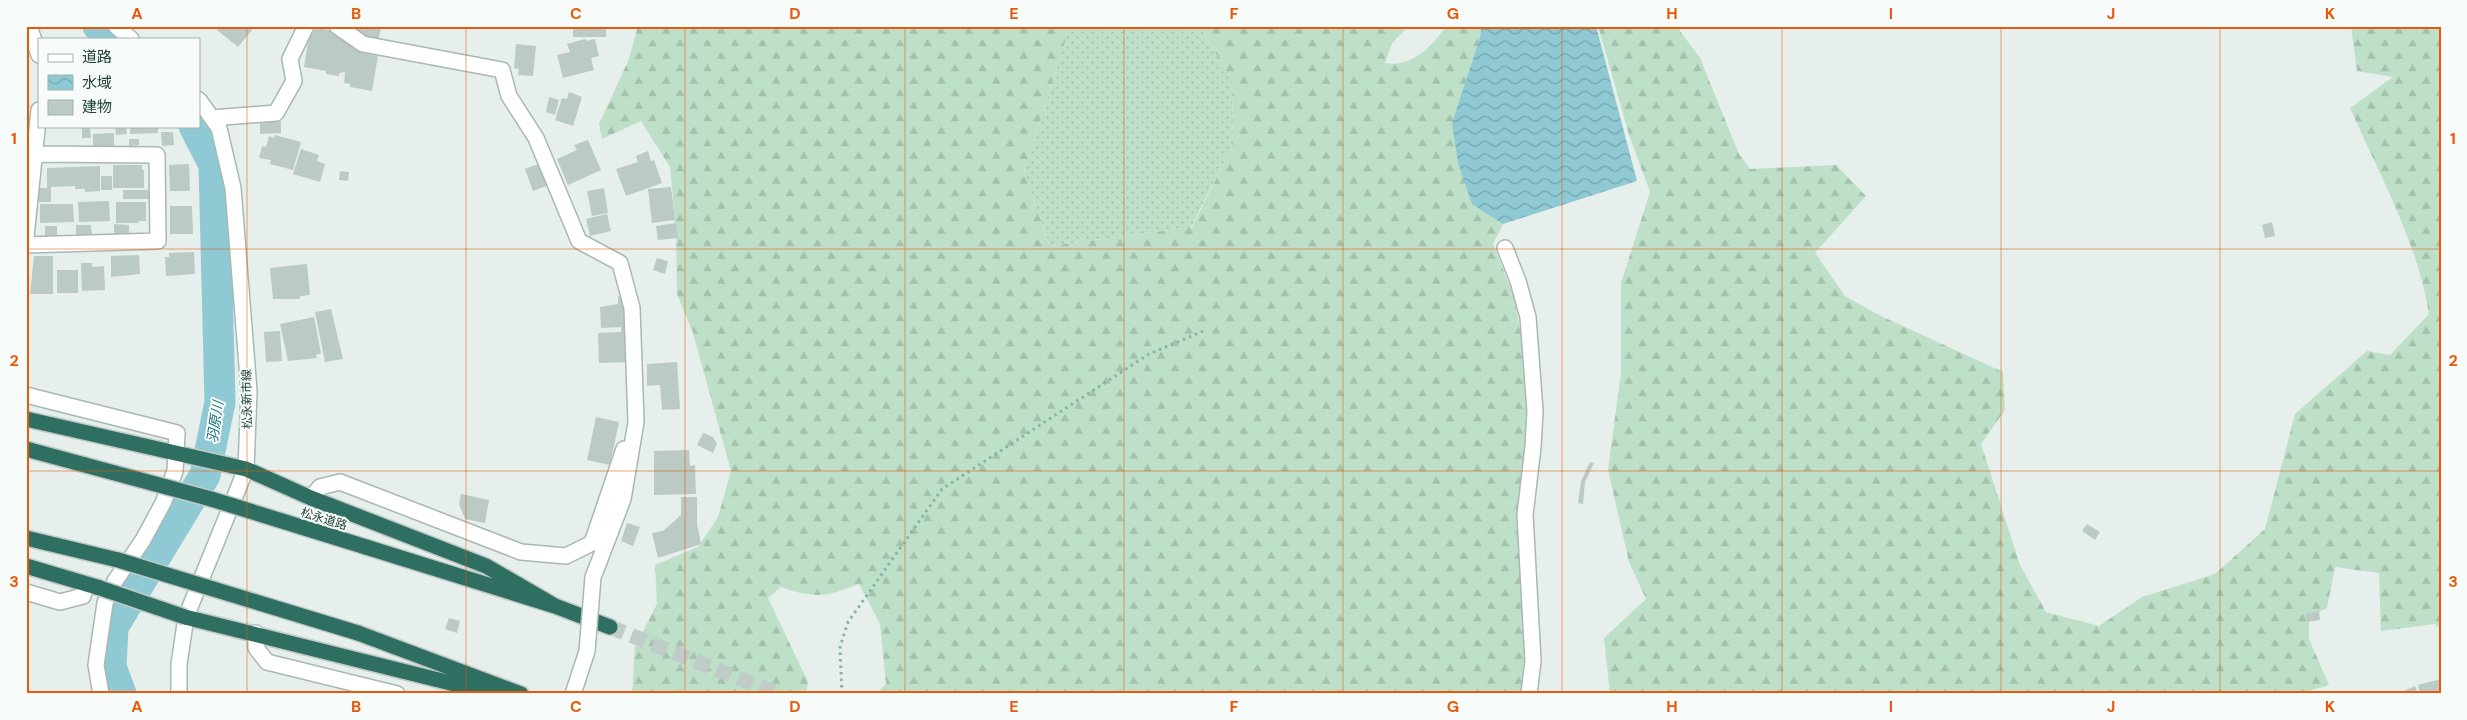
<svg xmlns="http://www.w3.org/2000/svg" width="2467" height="720" viewBox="0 0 2467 720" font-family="'DM Sans','Noto Sans JP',sans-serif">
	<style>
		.grass { fill: url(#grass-dots) }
		.forest { fill: url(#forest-firs) }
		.water { fill: url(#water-waves) }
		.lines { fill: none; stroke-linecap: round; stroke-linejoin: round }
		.river { stroke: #8ec9d4; stroke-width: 31 }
		.building { fill: #bbcac4 }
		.highway-tunnel { stroke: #bfccc8; stroke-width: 15; stroke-dasharray: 15 8; stroke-linecap: butt }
		.street-casing { stroke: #a8b8b2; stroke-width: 18 }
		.secondary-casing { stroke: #a4bbb3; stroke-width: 18 }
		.highway-casing { stroke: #c2cac8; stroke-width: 18 }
		.path { stroke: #86b3a5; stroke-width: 3; stroke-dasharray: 2.5 4; stroke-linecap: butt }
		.street { stroke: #fff; stroke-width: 15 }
		.secondary { stroke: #fff; stroke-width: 15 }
		.highway { stroke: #2f6f62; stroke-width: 15 }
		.street-bridge-casing { stroke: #a8b8b2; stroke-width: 18; stroke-linecap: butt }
		.highway-bridge-casing { stroke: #c2cac8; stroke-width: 18; stroke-linecap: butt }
		.street-bridge { stroke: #fff; stroke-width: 15 }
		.highway-bridge { stroke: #2f6f62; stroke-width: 15 }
		.grid { fill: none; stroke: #e8590c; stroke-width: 1; stroke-opacity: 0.55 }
		.labels { text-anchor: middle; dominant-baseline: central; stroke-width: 4; stroke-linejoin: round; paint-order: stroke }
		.street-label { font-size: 12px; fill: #24423a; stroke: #f7fbf9 }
		.water-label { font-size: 14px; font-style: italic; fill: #1c6f80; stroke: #f7fbf9 }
		.neatline { fill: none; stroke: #e8590c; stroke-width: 2 }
		.grid-label { font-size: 16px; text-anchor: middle; font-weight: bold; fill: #e8590c }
	</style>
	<defs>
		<pattern id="grass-dots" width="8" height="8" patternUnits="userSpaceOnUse" patternTransform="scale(1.25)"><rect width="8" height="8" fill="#bfe0c8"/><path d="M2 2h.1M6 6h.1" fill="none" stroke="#a4c1ad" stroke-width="1.8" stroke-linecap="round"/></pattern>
		<pattern id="forest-firs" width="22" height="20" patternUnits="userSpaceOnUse" patternTransform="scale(1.25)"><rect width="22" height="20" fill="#bfe0c8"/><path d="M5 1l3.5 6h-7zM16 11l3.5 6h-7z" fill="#a4c1ad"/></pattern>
		<pattern id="water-waves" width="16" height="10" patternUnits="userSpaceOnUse" patternTransform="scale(1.25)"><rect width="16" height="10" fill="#8ec9d4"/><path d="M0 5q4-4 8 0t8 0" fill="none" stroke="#74a5ad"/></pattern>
	</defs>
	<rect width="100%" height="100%" fill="#e6efeb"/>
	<path class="grass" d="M1070 26H1199L1232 80 1233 145 1191 227 1050 246 1024 172Z"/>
	<path class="forest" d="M638 26H1070L1024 172 1050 246 1192 227 1233 145 1232 80 1199 26H1409L1392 43 1385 63C1413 68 1431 46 1447 26H1482L1479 41 1472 203 1503 224 1493 244 1514 297 1524 353 1530 413 1526 694H875L886 684 880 624 859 584C825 597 816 599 781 587L768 598 808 682 806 694H632L635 647 657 604 655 565 698 547 718 517 731 471 693 333 677 294 676 232 670 167 641 121 602 139 599 124 629 59Z
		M1598 26 1627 28 1681 26 1680 31 1700 58 1739 154 1750 169 1836 165 1866 196 1815 253 1845 296 1881 316 2003 372 2005 410 1981 444 2020 565 2046 612 2099 626 2142 597 2215 574 2265 529 2295 414 2367 351 2390 355 2429 314C2419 246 2378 171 2350 108L2393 77 2357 71 2351 26H2441V629L2435 624 2381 631 2379 573 2335 567 2327 608 2309 617V639L2329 685 2298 694H1610L1604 638 1646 599 1629 562 1608 470 1621 373V283L1650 192 1630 138Z"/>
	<path class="water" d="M1482 26H1596L1637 181 1503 224 1472 204 1458 163 1452 123 1479 41Z"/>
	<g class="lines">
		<path class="river" d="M98 26 111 39
			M121 694 111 667 113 627 205 475 220 402 214 165 194 126"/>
	</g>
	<path class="building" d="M220 26H248L252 30 238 47 217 30Z
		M316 26 334 32 353 47 368 51 367 54 378 56 372 91 350 87V84L344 83 345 72 339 73V76L326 74V71L304 67 308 42 306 41 311 33 313 34Z
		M358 26 381 28 378 41 356 36Z
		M573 26H606V37H573Z
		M585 39 586 41 595 39 599 56 591 58 594 70 563 78 557 55 570 52 567 44Z
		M516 44 536 46 533 76 518 75 519 69 514 68Z
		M569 92 582 97 573 126 555 120 562 98 567 99Z
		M549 97 559 100 555 115 546 112Z
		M260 122H281V133L260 134Z
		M115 126H126L127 134 116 135Z
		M130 126H158V133L130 134Z
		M82 127H90L91 138H82Z
		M161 132H173L174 145 162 146Z
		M114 133V146H93V134Z
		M275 135 301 142 293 170 270 164 271 160 259 158 262 146 266 147 269 136 274 138Z
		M129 139H139V145L129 146Z
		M588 140 601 170 568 185 557 159 577 150 574 145Z
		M301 149 319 155 317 161 325 164 320 182 293 174Z
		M648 151 651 161 654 160 662 183 626 196 616 169 638 162 636 156Z
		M541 163 549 185 533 191 525 169Z
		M189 164 190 191H170L169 165Z
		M113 165H142V170H144V188H113Z
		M100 166V191L85 192V189H75V186L51 187V202H39V188H47V168Z
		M340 171 349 172 348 181 339 180Z
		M101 176H112V190H101Z
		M671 187 675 220 652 223 648 189Z
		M604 188 608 213 592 216 587 191Z
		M123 190H149V199H123Z
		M109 201 110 221 79 222 78 202Z
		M116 202H146V221H139V223H116Z
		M40 204H73L74 222 40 223Z
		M170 206H192L193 234H170Z
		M607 214 611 231 590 236 586 219Z
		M2272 222 2275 236 2265 238 2262 225Z
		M676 223 678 238 658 240 656 226Z
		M114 224 129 225V236H114Z
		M76 225H91L92 235 76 236Z
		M45 226H57V236H45Z
		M194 252 195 274 166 276 165 257H169V253Z
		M139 255 140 274 111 277V256Z
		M34 256H53V294H30Z
		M657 258 668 261 665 274 653 270Z
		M81 263H92V267L104 266 105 290 82 291Z
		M307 264 310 295 300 296V299H273L270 268Z
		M57 270H78V293H57Z
		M618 296H629L630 362 599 363 598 333 621 332V327L601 328 600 307 618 304Z
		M331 309 343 359 325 362 315 312Z
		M314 317 321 353 316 355 317 358 288 361 280 324Z
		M280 331 282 361 266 362 264 332Z
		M677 362 680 409 662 410 660 385 647 386V364Z
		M596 417 619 422 610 465 587 460Z
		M703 433 713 437 717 444 713 453 697 445Z
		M689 450 690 466 695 465 696 494 654 495V451Z
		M1590 462 1594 463 1585 482 1583 504 1578 503 1581 481Z
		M461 494 489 500 485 523 465 519 459 504Z
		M681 497H697V524L701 544 658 558 652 533 663 531 681 515Z
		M627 523 640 527 633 546 621 541Z
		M2087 524 2100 532 2095 540 2082 531Z
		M2319 611 2320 620 2307 622 2306 614Z
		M449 618 460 621 457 633 445 629Z
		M2441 679V694H2420L2418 685Z
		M2415 686 2418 694H2397Z"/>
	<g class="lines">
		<path class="highway-tunnel" d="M610 627 779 694"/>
		<defs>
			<path id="street" d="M29 26 39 55
				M337 26 363 44 502 70 509 96 536 138 579 241 620 263 632 308 636 422 623 499 597 567
				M212 118 276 113 294 81 290 59 306 26
				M26 237 39 110
				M26 245 158 241 157 155 35 154
				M1505 248 1518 281 1528 317 1535 411 1533 447 1525 515 1533 661 1529 694
				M26 395 177 433 175 471 163 503 143 540 115 581 105 603 96 665 101 694
				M311 498 320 487 340 482 521 552 566 556 592 543 624 449
				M26 592 60 602 83 596 86 584
				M256 633V648L267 662 397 694
				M573 694 587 651"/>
			<path id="secondary" d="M116 26 131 39
				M179 694V664L186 617 246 469 249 391 233 188 219 128 199 100"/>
			<path id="highway" d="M26 419 246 469 311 498 486 566 555 606
				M26 449 85 465
				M26 538 118 560
				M366 547 555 606 610 627
				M26 566 100 588
				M185 617 495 694
				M358 633 521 694"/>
		</defs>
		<use href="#street" class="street-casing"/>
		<use href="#secondary" class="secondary-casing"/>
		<use href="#highway" class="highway-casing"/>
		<path class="path" d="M842 694 840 647 848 622 942 489 1149 354 1206 330"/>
		<use href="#street" class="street"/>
		<use href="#secondary" class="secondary"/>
		<use href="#highway" class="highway"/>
		<defs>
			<path id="street-bridge" d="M587 651 593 577 597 567"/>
			<path id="highway-bridge" d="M85 465 211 499 366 547
				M118 560 358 633
				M100 588 185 617"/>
		</defs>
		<use href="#street-bridge" class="street-bridge-casing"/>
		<use href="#highway-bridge" class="highway-bridge-casing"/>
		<use href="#street-bridge" class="street-bridge"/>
		<use href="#highway-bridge" class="highway-bridge"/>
	</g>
	<path class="grid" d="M247 26V694M466 26V694M685 26V694M905 26V694M1124 26V694M1343 26V694M1562 26V694M1782 26V694M2001 26V694M2220 26V694M26 249H2441M26 471H2441"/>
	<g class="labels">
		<g class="street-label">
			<text transform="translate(247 399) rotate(-91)">松永新市線</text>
			<text transform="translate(324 519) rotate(17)">松永道路</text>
		</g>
		<g class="water-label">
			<text transform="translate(215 422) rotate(-81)">羽原川</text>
		</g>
	</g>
	<rect width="2467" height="720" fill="none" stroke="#f7fbf9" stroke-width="55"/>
	<rect x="38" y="38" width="162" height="90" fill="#f7fbf9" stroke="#a3b1ad"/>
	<rect x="48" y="54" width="25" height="8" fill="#ffffff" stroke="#a3b1ad"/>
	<text x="82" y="62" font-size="15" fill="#24423a">道路</text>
	<rect x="48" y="75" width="25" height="15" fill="url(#water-waves)" stroke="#a3b1ad"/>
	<text x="82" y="88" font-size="15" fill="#24423a">水域</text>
	<rect x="48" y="100" width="25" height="15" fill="#bbcac4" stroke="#a3b1ad"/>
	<text x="82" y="112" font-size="15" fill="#24423a">建物</text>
	<rect x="28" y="28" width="2412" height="664" class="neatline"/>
	<g class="grid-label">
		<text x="137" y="19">A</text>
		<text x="356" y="19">B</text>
		<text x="576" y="19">C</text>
		<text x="795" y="19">D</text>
		<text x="1014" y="19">E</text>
		<text x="1234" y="19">F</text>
		<text x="1453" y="19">G</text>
		<text x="1672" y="19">H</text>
		<text x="1891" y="19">I</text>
		<text x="2111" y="19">J</text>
		<text x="2330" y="19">K</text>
		<text x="14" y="144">1</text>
		<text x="2453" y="144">1</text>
		<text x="14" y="366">2</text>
		<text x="2453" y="366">2</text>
		<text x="14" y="587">3</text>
		<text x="2453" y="587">3</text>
		<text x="137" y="712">A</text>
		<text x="356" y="712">B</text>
		<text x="576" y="712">C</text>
		<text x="795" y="712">D</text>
		<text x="1014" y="712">E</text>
		<text x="1234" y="712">F</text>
		<text x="1453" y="712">G</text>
		<text x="1672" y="712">H</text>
		<text x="1891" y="712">I</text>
		<text x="2111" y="712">J</text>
		<text x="2330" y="712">K</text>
	</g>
</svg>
